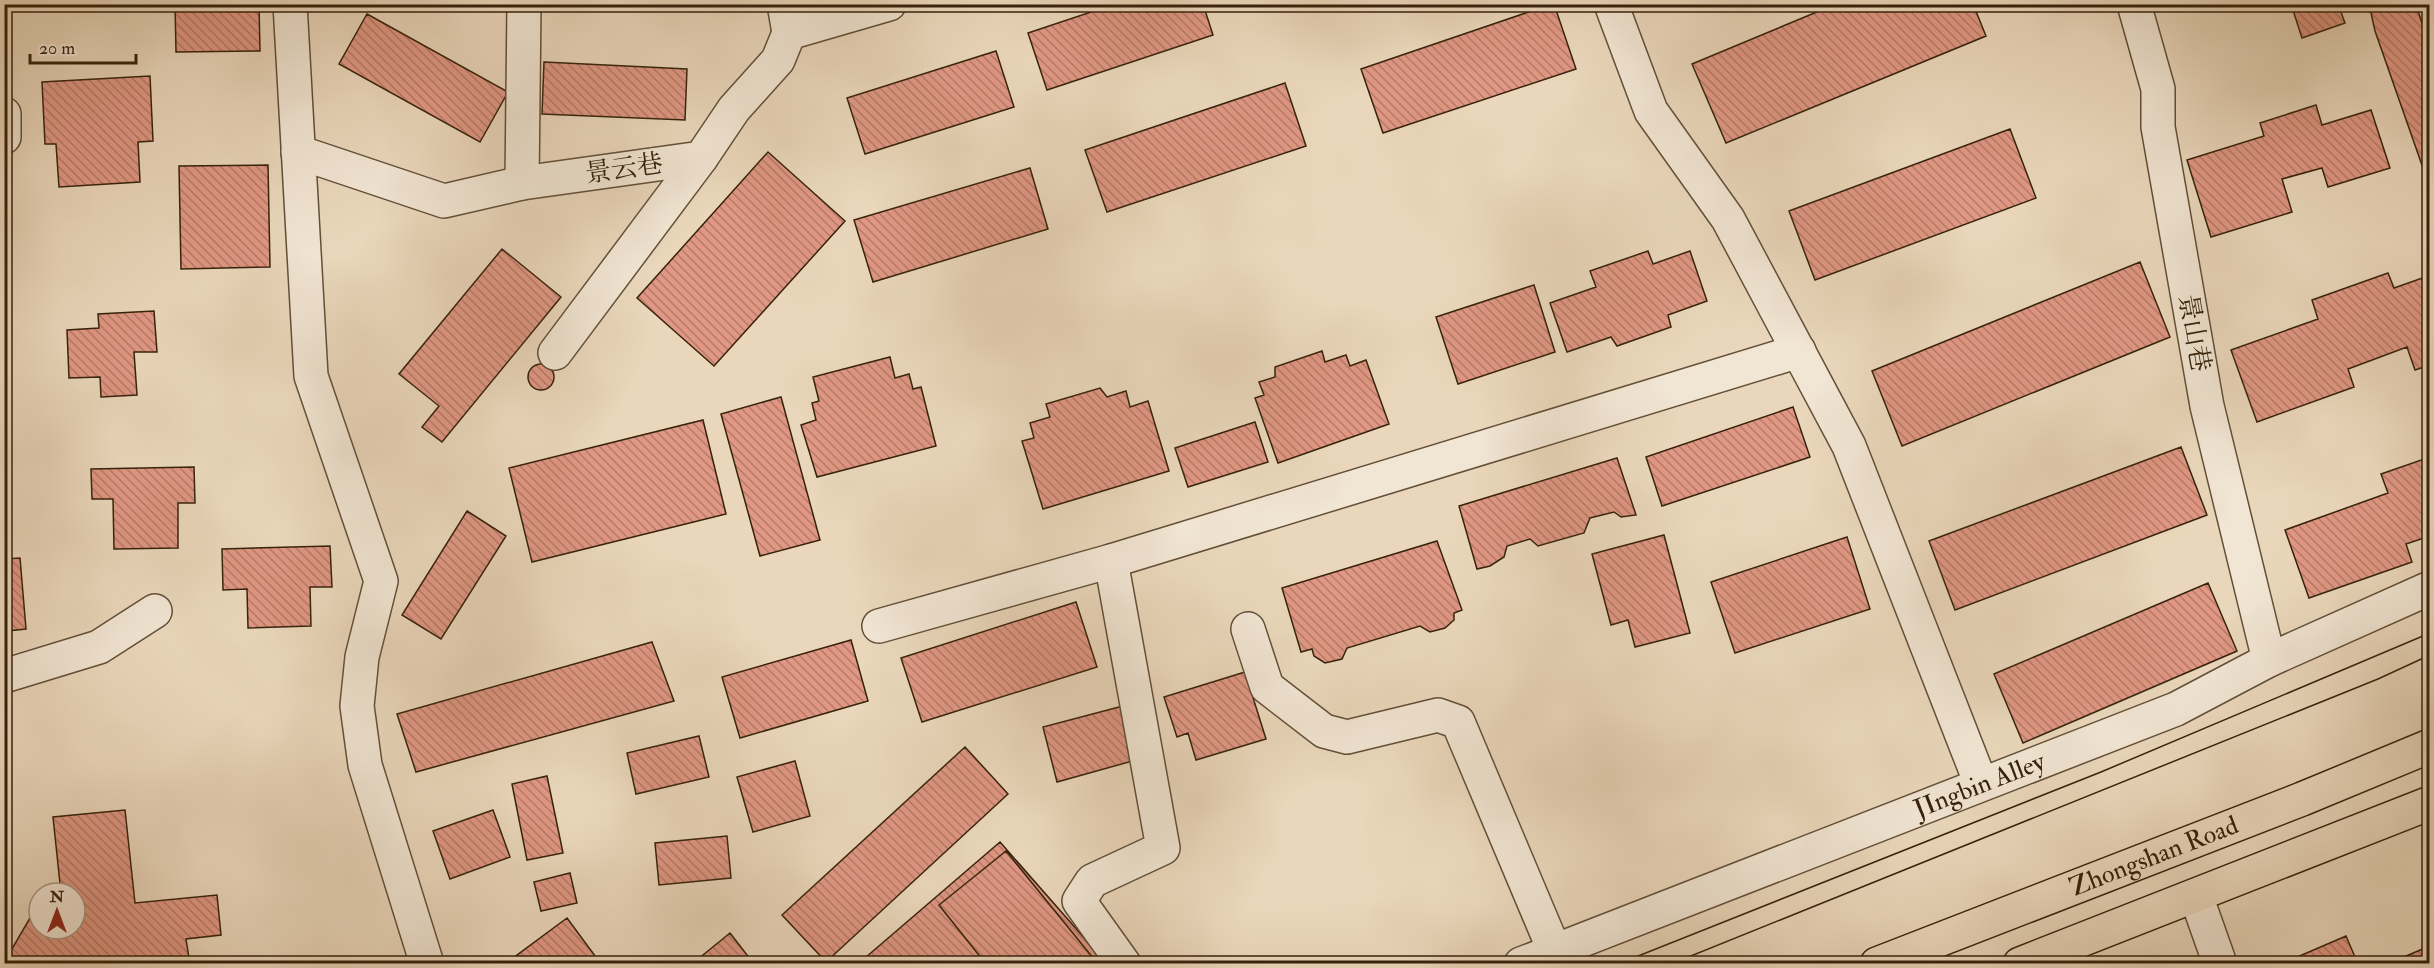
<svg xmlns="http://www.w3.org/2000/svg" width="2434" height="968" viewBox="0 0 2434 968" font-family="'IM FELL Double Pica','Noto Serif SC',serif">
	<style>
		.building { fill: url(#building-back-hatch); stroke: #36220c; stroke-width: 1.5 }
		.lines { fill: none; stroke-linecap: round; stroke-linejoin: round }
		.minor-casing { stroke: #634f38; stroke-width: 36 }
		.highway-casing { stroke: #36220c; stroke-width: 36 }
		.minor { stroke: #f1e5d3; stroke-width: 33 }
		.highway { stroke: #ead7bb; stroke-width: 33 }
		.tram { stroke: #36220c; stroke-width: 1.5 }
		.labels { text-anchor: middle; dominant-baseline: central; stroke-width: 5; stroke-linejoin: round; paint-order: stroke }
		.street-label { font-size: 26px; fill: #36220c; stroke: #f1e5d3 }
	</style>
	<defs>
		<pattern id="building-back-hatch" width="6" height="6" patternUnits="userSpaceOnUse" patternTransform="scale(1.5)"><rect width="6" height="6" fill="#e09783"/><path d="M-1 5l2 2M0 0l6 6M5-1l2 2" fill="none" stroke="#b67b6a"/></pattern>
	</defs>
	<rect width="100%" height="100%" fill="#ead7bb"/>
	<filter id="stains"><feTurbulence type="fractalNoise" baseFrequency=".00333" numOctaves="4"/><feColorMatrix values="0 0 0 0 .2 0 0 0 0 .09 0 0 0 0 .02 0 0 0 .5 -.17"/></filter>
	<radialGradient id="worn" r=".72"><stop offset=".6" stop-color="#630" stop-opacity="0"/><stop offset="1" stop-color="#630" stop-opacity=".3"/></radialGradient>
	<path class="building" d="M175 4H259L260 51 176 52Z
		M1115 4H1203L1213 35 1047 90 1028 33Z
		M1552 4H1554L1576 69 1383 133 1361 69Z
		M1836 4H1973L1986 36 1726 143 1692 64Z
		M2291 4H2338L2345 23 2302 38Z
		M2369 4H2416L2430 49V188L2375 31Z
		M367 14 508 92 480 142 339 64Z
		M996 51 1014 107 865 154 847 98Z
		M544 62 687 69 685 120 542 114Z
		M150 76 153 141 138 142 140 182 59 187 56 144H45L42 82Z
		M1285 83 1306 146 1107 212 1085 150Z
		M2316 105 2322 125 2371 110 2390 168 2328 187 2322 168 2282 179 2292 212 2211 237 2187 160 2264 136 2260 123Z
		M2010 129 2036 198 1815 280 1789 211Z
		M768 152 845 221 714 366 637 298Z
		M268 165 270 267 181 269 179 166Z
		M1030 168 1048 229 873 282 854 220Z
		M502 249 561 297 442 442 422 427 439 406 399 374Z
		M1648 251 1653 264 1690 251 1707 301 1668 315 1671 327 1617 346 1611 337 1567 352 1550 303 1596 287 1590 271Z
		M2140 262 2170 337 1902 446 1872 371Z
		M2388 273 2394 288 2428 276 2430 365 2415 370 2407 347 2348 369 2354 387 2257 422 2231 350 2318 319 2312 300Z
		M1534 285 1555 352 1458 384 1436 317Z
		M154 311 157 352H134L137 395 101 397 100 377 69 378 67 330 99 328 98 314Z
		M1322 351 1325 362 1346 355 1350 366 1366 360 1389 424 1278 463 1255 398 1264 395 1259 382 1275 377V367Z
		M890 357 895 378 909 374 913 389 921 387 936 446 817 477 801 425 816 420 812 403 819 401 813 377Z
		M528 377a13 13 0 1 1 26 0a13 13 0 1 1-26 0Z
		M1100 388 1107 397 1126 391 1130 407 1148 401 1169 471 1043 509 1022 441 1034 438 1030 423 1050 417 1046 404Z
		M781 397 820 540 760 556 721 414Z
		M4 402 10 478H4Z
		M1793 407 1810 457 1662 506 1646 457Z
		M703 420 726 514 532 562 509 468Z
		M1255 422 1268 462 1188 487 1175 448Z
		M2181 447 2207 515 1955 610 1929 541Z
		M2430 457V536L2406 544 2412 562 2309 598 2285 530 2388 493 2381 474Z
		M1617 458 1636 515 1621 517 1614 512 1590 518 1584 533 1538 546 1530 539 1507 546 1504 557 1490 566 1477 569 1459 506Z
		M194 467 195 503H178V548L114 549 113 499H92L91 469Z
		M467 511 506 536 441 639 402 615Z
		M1664 535 1690 633 1635 647 1628 620 1611 625 1592 554Z
		M1847 537 1870 609 1735 653 1711 582Z
		M1437 541 1462 610 1454 613V620L1445 628 1430 632 1420 626 1347 648 1342 659 1325 663 1314 656 1312 649 1301 652 1282 588Z
		M330 546 332 587H310L311 626 248 628 247 589 223 590 222 549Z
		M20 558 26 629 7 631 9 651H4V559Z
		M2208 583 2237 651 2023 743 1994 674Z
		M1076 602 1097 667 922 722 901 658Z
		M851 640 868 701 740 738 722 677Z
		M652 642 674 701 416 772 397 714Z
		M1245 672 1266 739 1196 760 1188 733 1177 737 1164 697Z
		M1123 706 1136 760 1057 782 1043 727Z
		M699 736 709 777 636 794 627 753Z
		M965 747 1008 794 826 962 782 915Z
		M795 761 810 816 753 832 737 777Z
		M547 776 563 853 527 860 512 784Z
		M125 810 135 903 217 895 221 935 186 939 189 958 141 964H26L9 954 34 911 39 914V929H75V893H61L53 817Z
		M493 810 510 857 450 879 433 831Z
		M727 836 731 878 659 885 655 843Z
		M1000 842 1107 964H858Z
		M1006 851 1098 964H986L939 905Z
		M570 873 577 903 541 911 534 882Z
		M567 918 601 964H505Z
		M730 933 754 964H692Z
		M2346 936 2358 964H2281Z
		M2430 946V964H2387Z"/>
	<g class="lines">
		<defs>
			<g id="minor">
				<path d="M290 4 311 376 381 581 362 657 357 706 365 765 427 964"/>
				<path d="M784 4 789 33"/>
				<path d="M1611 4 1651 111 1728 219 1849 446 1981 784"/>
				<path d="M2134 4 2158 89V127L2207 406 2269 660"/>
				<path d="M4 114V137"/>
				<path d="M298 152 444 201 522 183 701 158 734 109 778 60 789 33 889 4"/>
				<path d="M522 183 524 4"/>
				<path d="M555 353 701 158"/>
				<path d="M1111 561 1163 848 1092 881 1079 901 1124 964"/>
				<path d="M879 626 1111 561 1799 351"/>
				<path d="M1248 629 1267 687 1324 731 1347 737 1438 715 1458 722 1560 964"/>
				<path d="M4 676 99 647 155 611"/>
				<path d="M2196 896 2220 964"/>
				<path id="s1" d="M1521 964 2176 709 2269 660 2430 588"/>
			</g>
			<g id="highway">
				<path id="s2" d="M1877 964 2302 799 2430 746"/>
				<path d="M2020 964 2430 803"/>
			</g>
		</defs>
		<use href="#minor" class="minor-casing"/>
		<use href="#highway" class="highway-casing"/>
		<use href="#minor" class="minor"/>
		<use href="#highway" class="highway"/>
		<path class="tram" d="M1618 964 2101 772 2430 633
			M1671 964 2378 679 2430 655"/>
	</g>
	<g class="labels">
		<g class="street-label">
			<text transform="translate(624 169) rotate(-8)">景云巷</text>
			<text transform="translate(2194 333) rotate(80)">景山巷</text>
			<text stroke="none"><textPath href="#s1" startOffset="492">JIngbin Alley</textPath></text>
			<text stroke="none"><textPath href="#s2" startOffset="297">Zhongshan Road</textPath></text>
		</g>
	</g>
	<rect width="2434" height="968" fill="none" stroke="#ead7bb" stroke-width="24"/>
	<rect x="6" y="6" width="2422" height="956" fill="none" stroke="#36220c" stroke-width="3"/>
	<rect x="12" y="12" width="2410" height="944" fill="none" stroke="#36220c" stroke-width="1.5"/>
	<g transform="translate(57 911)"><circle r="28" fill="#f1e5d3" stroke="#a69783" stroke-width="1.5"/>
	<path d="M0-4.5L10 22L0 15L-10 22Z" fill="#8f2418"/>
	<text y="-9" font-size="16" font-weight="bold" text-anchor="middle" fill="#36220c">N</text>
	</g>
	<path d="M30 54v9h106v-9" fill="none" stroke="#36220c" stroke-width="3"/>
	<text x="39" y="54" font-size="18" fill="#36220c" stroke="#f1e5d3" stroke-width="4.5" paint-order="stroke">20 m</text>
	<rect width="100%" height="100%" filter="url(#stains)"/>
	<rect width="100%" height="100%" fill="url(#worn)"/>
</svg>
